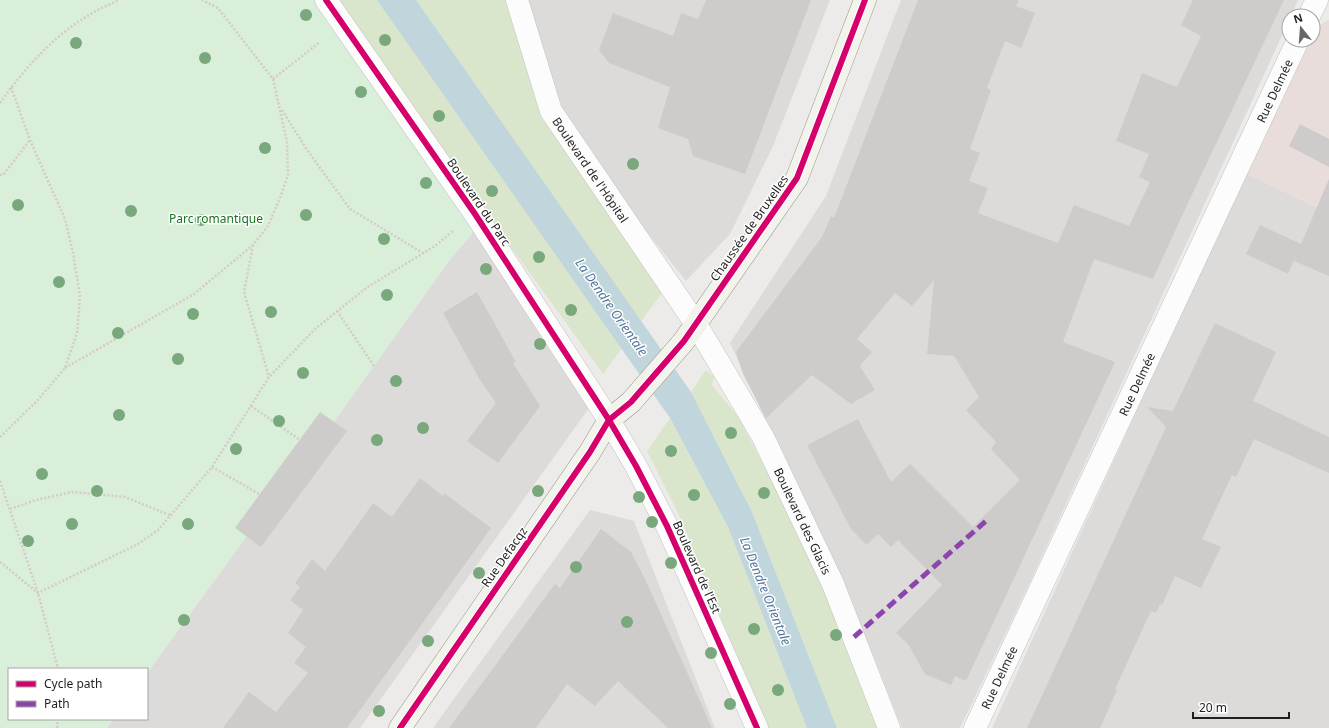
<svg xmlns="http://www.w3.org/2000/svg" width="1329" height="728" viewBox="0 0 1329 728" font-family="'Noto Sans',sans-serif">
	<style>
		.residential { fill: #dcdbda }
		.commercial { fill: #e9dddc }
		.grass { fill: #dae6cb }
		.park { fill: #d9efda }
		.water { fill: #c0d6dc }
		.building { fill: #ceccca }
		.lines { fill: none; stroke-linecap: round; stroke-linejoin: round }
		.street-casing { stroke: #c3c2c1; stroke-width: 23 }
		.secondary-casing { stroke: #939483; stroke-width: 23 }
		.path { stroke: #d5cac8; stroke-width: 2.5; stroke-dasharray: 2 2; stroke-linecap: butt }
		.street { stroke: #fcfcfc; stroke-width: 22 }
		.secondary { stroke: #f2f3ec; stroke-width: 22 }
		.quiet { stroke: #8e44ad; stroke-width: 5; stroke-dasharray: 10 5; stroke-linecap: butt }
		.cycleway-casing { stroke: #fff; stroke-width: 8 }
		.cycleway { stroke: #d6006c; stroke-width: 6 }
		.tree { fill: #78a87c }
		.labels { text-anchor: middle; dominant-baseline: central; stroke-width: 3; stroke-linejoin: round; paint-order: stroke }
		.street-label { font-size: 12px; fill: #1f1f1f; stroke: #fff }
		.park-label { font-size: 12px; fill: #197122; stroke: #fff }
		.water-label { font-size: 13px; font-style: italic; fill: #54779d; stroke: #fff }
	</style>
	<rect width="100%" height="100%" fill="#edebe9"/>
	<path class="residential" d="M517 0H830L773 146 730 234 686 281 551 111Z
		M901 0H1298L1291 16H1289V20L1224 162 1030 582 960 728H902L868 642 730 343 826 196Z
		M1245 173 1329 213V728H992Z
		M481 223 589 408 360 728H107L113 719H147V673L246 537 328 430 449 261Z
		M590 510 634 521 715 728H433Z"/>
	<path class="commercial" d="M1329 20V213L1245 173 1311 40H1313V35L1317 26Z"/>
	<path class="grass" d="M326 0H517L539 71 664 290 603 374 479 203Z
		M706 370 714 377 712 385 739 418 821 576 881 728H837L752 512 691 392Z
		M670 418 728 527 807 728H766L678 513 647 451Z"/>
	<path class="park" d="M0 0H326L481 223 449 261 328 430 246 537 147 673V669H9V719H113L107 728H0Z"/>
	<path class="water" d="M377 0H416L691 392 752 512 837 728H807L728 527 670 418Z"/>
	<path class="building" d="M706 0H811L745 174 693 156 688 139 658 128 670 87 609 63 599 50 613 13 673 36 681 13 698 19Z
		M918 0H1019L1016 6 1035 13 1021 48 1005 41 987 88 991 90 970 149 980 153 969 181 988 188 978 213 1058 243 1074 205 1129 226 1150 182 1139 177 1149 154 1116 141 1142 73 1177 87 1201 36 1181 25 1193 0H1284L1188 203 1153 279 1094 259 1063 342 1115 362 966 681 955 676 951 685 925 674 908 644 896 633 942 585 898 540 891 547 878 534 867 545 851 529 807 445 858 419 891 482 910 464 973 527 1020 480 991 449 996 442 966 410 979 397 954 356 927 354 934 280 912 306 895 293 857 339 872 352 860 366 875 390 851 404 812 375 766 418 743 374 736 352 822 237 831 216 834 218Z
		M1300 124 1329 139V167L1289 146Z
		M1329 179V276L1294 261 1297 253 1288 274 1246 254 1260 225 1301 244Z
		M477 292 516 362 513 363 540 406 498 463 467 441 496 403 480 380 443 313Z
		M1215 323 1276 352 1253 401 1329 437V473L1254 439 1236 477 1232 475 1202 539 1221 547 1201 588 1175 576 1162 605 1160 604 1156 613 1151 611 1115 689 1117 690 1100 728H1027L1166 427 1147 407 1173 411Z
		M320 412 347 431 261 547 235 528Z
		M420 478 443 496 444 493 491 528 347 728H223L249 692 276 712 308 673 294 663 306 647 288 633 303 610 290 600 300 587 295 583 312 559 325 571 373 503 392 517Z
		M601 529 631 552 646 581 712 728H668L618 681 595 706 567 684 536 728H449L555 584 560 588Z"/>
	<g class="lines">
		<defs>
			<g id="street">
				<path d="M326 0 475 214 609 420 636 466 667 526 757 728"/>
				<path id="s1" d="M517 0 551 111 696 324 763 437 833 584 889 728"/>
				<path d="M1309 16 1317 0"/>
				<path id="s2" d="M975 728 1298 40"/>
			</g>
			<path id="secondary" d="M400 728 590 452 609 420 631 402 684 341 797 178 865 0"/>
		</defs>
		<use href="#street" class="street-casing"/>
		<use href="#secondary" class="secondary-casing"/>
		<path class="path" d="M273 79 320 42
			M0 103C24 69 53 36 89 15 98 9 109 5 119 0
			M282 110 307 150 350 209 423 253
			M0 175H3L30 140
			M253 245 244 292 269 377
			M337 311 374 366
			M65 368 194 294 253 245 268 226 280 198 288 175 287 142 273 79 218 8 202 0
			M251 406 313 449
			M0 437 37 401 65 368 77 333 80 296 73 253 65 219 30 140 11 87
			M212 467 273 502
			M0 481 38 593 58 669
			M10 509 36 500 72 492 125 497 172 516
			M0 562 38 593 138 544 158 530 212 467 269 377 315 329 366 288 435 246 453 231
			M57 728 58 719"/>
		<use href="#street" class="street"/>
		<use href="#secondary" class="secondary"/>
		<path class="quiet" d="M854 637 986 521"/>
		<defs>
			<path id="cycleway" d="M326 0 475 214 609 420 636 466 667 526 757 728
				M400 728 590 452 609 420 631 402 684 341 797 178 865 0"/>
		</defs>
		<use href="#cycleway" class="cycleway-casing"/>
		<use href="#cycleway" class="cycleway"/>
	</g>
	<g class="tree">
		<circle cx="306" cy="15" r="6"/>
		<circle cx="385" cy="40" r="6"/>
		<circle cx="76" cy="43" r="6"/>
		<circle cx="205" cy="58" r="6"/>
		<circle cx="361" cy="92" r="6"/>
		<circle cx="439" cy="116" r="6"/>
		<circle cx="265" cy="148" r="6"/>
		<circle cx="633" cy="164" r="6"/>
		<circle cx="426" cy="183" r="6"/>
		<circle cx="492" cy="191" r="6"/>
		<circle cx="18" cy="205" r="6"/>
		<circle cx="131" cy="211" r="6"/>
		<circle cx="306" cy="215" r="6"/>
		<circle cx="201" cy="220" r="6"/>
		<circle cx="384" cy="239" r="6"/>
		<circle cx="539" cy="257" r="6"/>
		<circle cx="486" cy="269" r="6"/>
		<circle cx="59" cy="282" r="6"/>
		<circle cx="387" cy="295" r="6"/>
		<circle cx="571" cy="310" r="6"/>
		<circle cx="271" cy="312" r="6"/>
		<circle cx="193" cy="314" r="6"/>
		<circle cx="118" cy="333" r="6"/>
		<circle cx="540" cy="344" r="6"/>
		<circle cx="178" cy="359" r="6"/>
		<circle cx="303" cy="373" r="6"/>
		<circle cx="396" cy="381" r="6"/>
		<circle cx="119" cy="415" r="6"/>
		<circle cx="279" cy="421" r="6"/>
		<circle cx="423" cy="428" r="6"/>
		<circle cx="731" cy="433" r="6"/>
		<circle cx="377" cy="440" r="6"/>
		<circle cx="236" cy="449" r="6"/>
		<circle cx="671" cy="451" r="6"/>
		<circle cx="42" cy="474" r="6"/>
		<circle cx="97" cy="491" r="6"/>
		<circle cx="538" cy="491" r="6"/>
		<circle cx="764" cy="493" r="6"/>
		<circle cx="694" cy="495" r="6"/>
		<circle cx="639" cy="497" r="6"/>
		<circle cx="652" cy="522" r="6"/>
		<circle cx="72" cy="524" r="6"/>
		<circle cx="188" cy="524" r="6"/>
		<circle cx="28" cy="541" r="6"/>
		<circle cx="671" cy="563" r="6"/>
		<circle cx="576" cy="567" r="6"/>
		<circle cx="479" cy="573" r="6"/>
		<circle cx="184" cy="620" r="6"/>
		<circle cx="627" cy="622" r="6"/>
		<circle cx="754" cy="629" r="6"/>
		<circle cx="836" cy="635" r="6"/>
		<circle cx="428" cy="641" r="6"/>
		<circle cx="711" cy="653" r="6"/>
		<circle cx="778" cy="690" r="6"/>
		<circle cx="730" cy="704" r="6"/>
		<circle cx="379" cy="711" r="6"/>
	</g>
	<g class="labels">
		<g class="street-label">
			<text stroke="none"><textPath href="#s2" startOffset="704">Rue Delmée</textPath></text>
			<text stroke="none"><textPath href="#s1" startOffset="187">Boulevard de l'Hôpital</textPath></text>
			<text transform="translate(479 202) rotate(56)">Boulevard du Parc</text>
			<text transform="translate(749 228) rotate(-55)">Chaussée de Bruxelles</text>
			<text stroke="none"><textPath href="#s2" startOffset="380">Rue Delmée</textPath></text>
			<text stroke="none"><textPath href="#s1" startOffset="598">Boulevard des Glacis</textPath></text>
			<text transform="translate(504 557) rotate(-55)">Rue Defacqz</text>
			<text transform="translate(697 567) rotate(66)">Boulevard de l'Est</text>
			<text stroke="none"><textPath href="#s2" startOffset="56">Rue Delmée</textPath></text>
		</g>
		<g class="park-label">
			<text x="216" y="218">Parc romantique</text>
		</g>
		<g class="water-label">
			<text transform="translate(612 307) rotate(55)">La Dendre Orientale</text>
			<text transform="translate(766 591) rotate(68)">La Dendre Orientale</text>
		</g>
	</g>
	<rect x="8" y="668" width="140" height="52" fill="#ffffff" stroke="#a5a5a5"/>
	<rect x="16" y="681" width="20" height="6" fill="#d6006c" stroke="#a5a5a5"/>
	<text x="44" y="688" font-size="12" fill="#1f1f1f">Cycle path</text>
	<rect x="16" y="701" width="20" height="6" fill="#8e44ad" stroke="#a5a5a5"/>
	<text x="44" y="708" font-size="12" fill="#1f1f1f">Path</text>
	<g transform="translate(1301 28) rotate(343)"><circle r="19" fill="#ffffff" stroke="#a5a5a5"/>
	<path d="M0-3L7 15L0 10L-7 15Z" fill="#676666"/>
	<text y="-6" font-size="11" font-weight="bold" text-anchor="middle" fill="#1f1f1f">N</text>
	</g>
	<path d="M1193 712v6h96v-6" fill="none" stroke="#1f1f1f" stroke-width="2"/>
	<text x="1199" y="712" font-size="12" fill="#1f1f1f" stroke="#ffffff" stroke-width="3" paint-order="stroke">20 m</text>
</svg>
